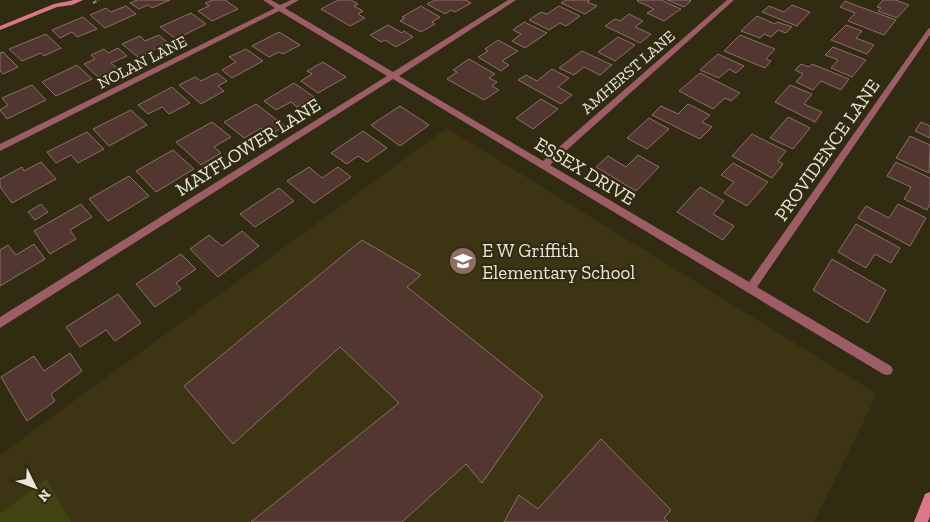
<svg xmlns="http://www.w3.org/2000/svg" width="930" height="522" viewBox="0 0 930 522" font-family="'Zilla Slab',serif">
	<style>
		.built { fill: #3c3413 }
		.green { fill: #414412 }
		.building { fill: #523731; stroke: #8d6e68 }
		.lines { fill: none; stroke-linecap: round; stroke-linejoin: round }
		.path { stroke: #88836f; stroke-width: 2.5; stroke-dasharray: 4 2; stroke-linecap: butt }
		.street { fill: #9c5d66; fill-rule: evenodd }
		.secondary { fill: #db7786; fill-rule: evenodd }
		.labels { text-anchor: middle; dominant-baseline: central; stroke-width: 4.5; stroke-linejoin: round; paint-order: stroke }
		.far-street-label { font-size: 16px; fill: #ebe7d8; stroke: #302b11 }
		.street-label { font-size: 19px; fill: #ebe7d8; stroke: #302b11 }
		.poi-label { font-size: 19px; fill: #ebe7d8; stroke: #302b11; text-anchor: start }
	</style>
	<rect width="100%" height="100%" fill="#302b11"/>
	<path class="built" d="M447 128 877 394 814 522H0V455Z"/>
	<path class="green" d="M46 479 71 522H0V514Z"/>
	<path class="building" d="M137 0H170L152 8 148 5 139 9 130 3Z
		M213 0H225L238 9 212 21 198 11 209 6 205 3Z
		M338 0H351L358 4 354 6 363 11 358 14 365 18 350 26 321 9Z
		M435 0H466L471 3 455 12 451 10 445 14 427 4Z
		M566 0H590L587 2 597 6 585 14 561 3Z
		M638 0H661L681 9 664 21 647 13 654 9 637 1Z
		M667 0H690L691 1 684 7Z
		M883 0H895L909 5 897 18 878 11 881 8 877 7Z
		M845 1 855 5 896 20 884 35 848 21 855 13 840 7Z
		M792 5 810 12 797 26 762 12 769 6 784 12Z
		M126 6 136 14 105 28 90 15 106 8 111 12Z
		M421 6 440 17 432 22 435 24 421 32 400 21 405 18 402 17Z
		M559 6 580 16 566 26 560 23 549 30 529 20 541 12 547 14Z
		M191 13 206 24 176 39 160 27Z
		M629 14 643 21 635 27 651 34 640 43 605 26 615 19 620 21Z
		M757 16 775 24 777 22 792 27 786 33 778 30 771 37 764 34 760 38 741 31Z
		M83 17 97 29 77 37 72 32 60 38 52 30Z
		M524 22 547 33 525 48 512 41 521 34 513 30Z
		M388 25 402 33 404 31 413 37 396 47 385 40 381 42 370 35Z
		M846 25 862 31 856 38 874 45 867 54 831 40Z
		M279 32 300 45 283 54 279 52 269 57 252 46Z
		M46 34 61 48 44 56 41 53 22 61 9 49Z
		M159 35 168 43 138 57 122 44 140 36 145 41Z
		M740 35 775 49 766 59 771 61 765 68 724 51Z
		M618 37 635 45 615 61 598 52Z
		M498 40 518 51 502 61 509 65 501 71 478 57 488 51 485 49Z
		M833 47 866 60 852 77 831 68 838 60 825 55Z
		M118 48 127 56 111 63 117 68 98 77 84 64 95 59 91 55 104 49 108 53Z
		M246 49 263 61 232 78 222 70 236 62 229 57Z
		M582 51 612 65 600 75 584 67 574 75 559 68Z
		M3 52 18 67 3 74 0 71V53Z
		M718 54 744 66 736 73 729 69 719 78 700 70Z
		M469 59 495 74 489 78 497 82 492 86 499 90 484 100 447 79 457 72 453 70Z
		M323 62 346 77 318 93 301 81 312 74 307 71Z
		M801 64 809 67 812 64 849 79 841 90 821 81 813 90 796 82 803 74 795 70Z
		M77 65 92 79 56 96 42 82Z
		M552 69 569 78 558 87 572 95 561 104 518 80 526 75 537 81Z
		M217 73 227 81 218 86 224 91 201 104 179 85 195 77 201 81Z
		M700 73 740 93 731 101 725 98 713 109 679 91Z
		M294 83 314 97 297 107 291 102 276 110 264 101Z
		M32 85 46 100 7 119 0 110 8 105 2 98Z
		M790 85 812 94 804 104 822 112 815 122 775 102Z
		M172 87 190 103 169 114 162 107 148 114 138 105Z
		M541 99 558 109 533 129 516 118Z
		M256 104 285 126 270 135 261 128 244 138 224 122Z
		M688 104 710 115 702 122 712 127 700 139 652 115 661 106 678 114Z
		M400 106 429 125 400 146 371 125Z
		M131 110 147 125 109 146 93 129Z
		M788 117 810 128 793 149 770 138Z
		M649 118 669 129 647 149 627 138Z
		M212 122 231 137 214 147 221 153 201 165 176 142Z
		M921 122 930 126V138L915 131Z
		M363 131 387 148 367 162 358 156 347 164 331 153Z
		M87 132 104 149 78 163 71 155 56 163 47 152Z
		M752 134 786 151 778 161 783 164 772 178 732 156Z
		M910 136 930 145 929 173 896 158Z
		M173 150 194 169 156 192 136 171Z
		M638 155 659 167 636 191 596 167 608 156 626 167Z
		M41 162 56 179 12 203 0 187V179L22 167 24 171Z
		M896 162 930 178V204L927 210 904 199 911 187 887 176Z
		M733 163 768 182 747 206 724 193 734 182 721 175Z
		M309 167 322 178 338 167 351 177 314 203 287 181Z
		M129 176 149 196 108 221 89 199Z
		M700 187 724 201 713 214 734 226 723 240 677 212Z
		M279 188 294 201 255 227 240 214Z
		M41 204 48 212 35 220 28 212Z
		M81 204 92 217 70 230 76 239 50 254 34 231Z
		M898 204 926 218 910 246 858 218 866 206 889 218Z
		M856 224 900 248 891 263 875 254 866 268 838 252Z
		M242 231 259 246 218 277 190 249 209 235 222 246Z
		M362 240 421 275 407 287 543 396 482 483 466 464 402 522H251L399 403 340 347 233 444 184 386Z
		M34 244 45 259 0 286V250L8 245 16 255Z
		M181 254 196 269 176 283 181 289 155 307 136 284Z
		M832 259 886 290 868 323 813 290Z
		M118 294 141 323 115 341 106 330 80 347 66 327Z
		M70 353 82 371 51 394 55 401 27 421 1 377 34 356 44 371Z
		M601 439 671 510 664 518 668 522H504L519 495 538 509Z"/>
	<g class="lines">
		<path class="path" d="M93 3 99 0"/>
		<path class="street" d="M263 0H271L280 5 291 0H299L285 8 393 72 508 0H516L399 76 543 161 727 0H734L550 165 749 282 928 29 930 28V35L757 287 891 366 893 370 891 374 887 375 883 374 393 79 0 328V317L387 76 279 11 0 151V144L275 8Z"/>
		<path class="secondary" d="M74 0H83L72 5 57 7 0 30V26L54 4Z
			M930 492V516L928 522H914L925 494Z"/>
	</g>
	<defs>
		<symbol id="school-disc" viewBox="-11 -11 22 22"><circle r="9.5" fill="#8d6e63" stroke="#302b11"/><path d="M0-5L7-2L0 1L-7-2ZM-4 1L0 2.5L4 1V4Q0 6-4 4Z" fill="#fff"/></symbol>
	</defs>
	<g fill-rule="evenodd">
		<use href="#school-disc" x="447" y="245" width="32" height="32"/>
	</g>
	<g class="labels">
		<g class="far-street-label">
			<text transform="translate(142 62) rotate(-27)">NOLAN LANE</text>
			<text transform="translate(628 72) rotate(-41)">AMHERST LANE</text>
		</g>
		<g class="street-label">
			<text transform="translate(248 147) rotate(-32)">MAYFLOWER LANE</text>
			<text transform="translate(827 150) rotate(-55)">PROVIDENCE LANE</text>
			<text transform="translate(585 171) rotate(31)">ESSEX DRIVE</text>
		</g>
		<g class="poi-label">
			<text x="482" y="250">E W Griffith<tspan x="482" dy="22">Elementary School</tspan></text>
		</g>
	</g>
	<g transform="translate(35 487) rotate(132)" stroke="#302b11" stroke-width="4" paint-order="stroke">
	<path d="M0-4L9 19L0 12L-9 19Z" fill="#ebe7d8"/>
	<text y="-8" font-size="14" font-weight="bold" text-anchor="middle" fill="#ebe7d8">N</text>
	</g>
</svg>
